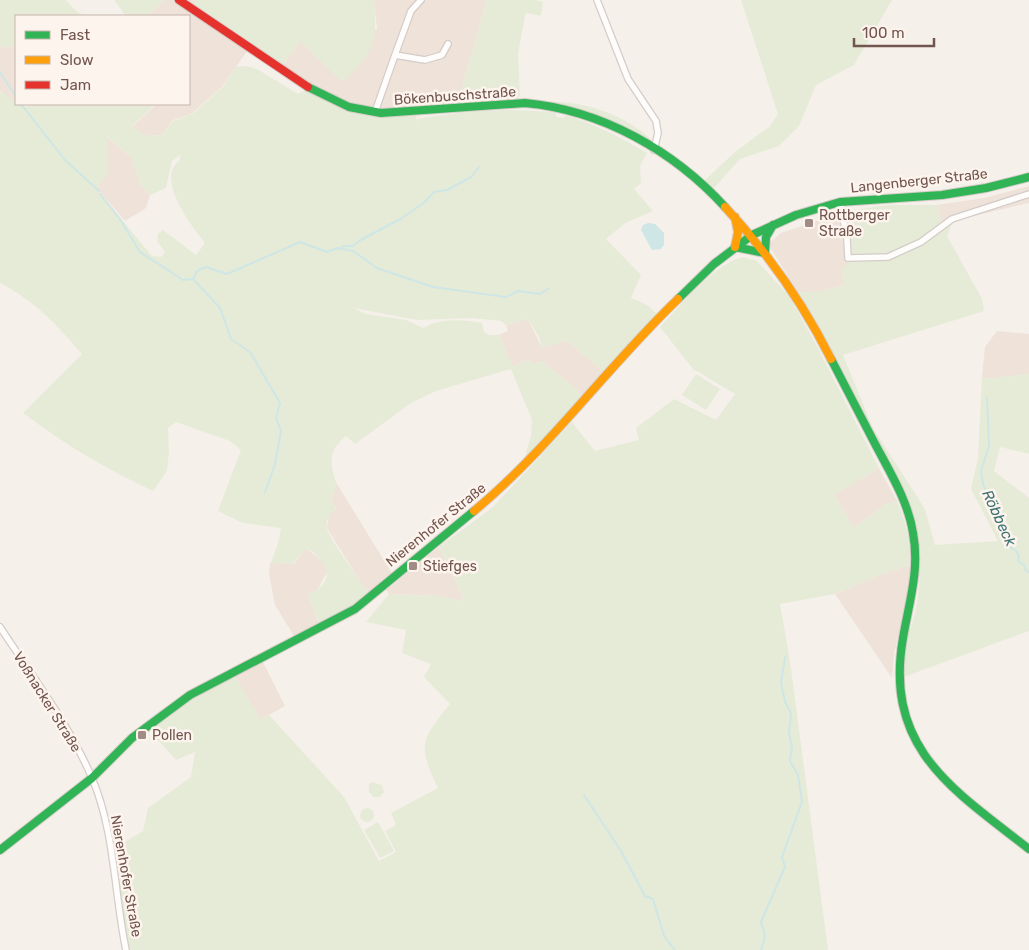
<svg xmlns="http://www.w3.org/2000/svg" width="1029" height="950" viewBox="0 0 1029 950" font-family="Rubik,sans-serif">
	<style>
		.residential { fill: #eee2d9 }
		.green { fill: #e6ebd7; fill-rule: evenodd }
		.water { fill: #cee6e5 }
		.lines { fill: none; stroke-linecap: round; stroke-linejoin: round }
		.stream { stroke: #cee6e5; stroke-width: 2 }
		.street-casing { stroke: #d4ccc8; stroke-width: 8 }
		.fast-casing { stroke: #d5ccc8; stroke-width: 10 }
		.slow-casing { stroke: #d5ccc8; stroke-width: 10 }
		.jam-casing { stroke: #d5ccc8; stroke-width: 10 }
		.street { stroke: #fefdfc; stroke-width: 5.5 }
		.fast { stroke: #30b455; stroke-width: 8 }
		.slow { stroke: #ff9f0a; stroke-width: 8 }
		.jam { stroke: #e5322d; stroke-width: 8 }
		.poi-dot { fill: #a08b85; stroke: #fdf4ed; stroke-width: 2 }
		.labels { text-anchor: middle; dominant-baseline: central; stroke-width: 5; stroke-linejoin: round; paint-order: stroke }
		.street-label { font-size: 14px; fill: #71554e; stroke: #fdf4ed }
		.poi-label { font-size: 14px; fill: #71554e; stroke: #fdf4ed; text-anchor: start }
		.water-label { font-size: 15px; font-style: italic; fill: #427576; stroke: #fdf4ed }
	</style>
	<rect width="100%" height="100%" fill="#f6f0eb"/>
	<path class="residential" d="M164 0H197L192 4 283 65 300 41 377 29 374 0H487L459 98 415 106 416 114 353 111 247 51 222 87 191 114 173 120 162 135 146 136 132 127 157 104H189V16H147Z
		M16 46V103L0 91V47Z
		M106 136 131 157 141 185 150 195 146 208 125 221 97 189 107 173Z
		M1029 186V203L953 221 943 228 937 205 984 198Z
		M847 211 851 262 844 285 819 292H798L768 244 781 233Z
		M528 319 542 348 564 341 569 342 605 373 584 396 542 361 531 364 529 360 512 366 499 335 508 331 506 325Z
		M997 331 1029 334V374L987 379 982 377 985 347Z
		M879 468 897 501 886 504 854 528 834 495Z
		M337 484 393 575 370 595 359 580 327 528 329 515 336 508 331 501Z
		M439 547 462 594 463 601 437 596 389 594 386 590Z
		M307 549 324 562 327 572 317 591 308 595 319 624 294 636 275 605 269 573 270 563 294 564 304 550Z
		M911 565 907 598 894 654 892 678 835 594 879 575Z
		M261 658 285 706 260 720 234 674Z"/>
	<path class="green" d="M0 0H66L77 12 85 16H16V46L2 47H0Z
		M114 0H164L147 16H126Z
		M197 0H374C378 42 373 54 342 82L300 41 283 65 191 5Z
		M487 0H535L543 2 541 16 526 13 525 16 518 54 520 95 516 100 455 103 415 109V106L459 98Z
		M741 0H892L854 65 816 85 799 126 779 146 740 159 713 189 704 181 735 152 770 126 778 114Z
		M246 66 257 69 298 94 307 90 332 104 416 114 417 125V119C467 111 506 107 556 113V117L564 118 565 115C594 124 621 137 647 153L640 166 641 183 634 189 653 211 625 223 606 239 641 275 631 298 647 305 657 314 605 373 569 342 564 341 542 348 539 337 528 319 506 325 501 321 472 318 417 320 354 308 366 314 406 320 423 328C437 318 466 319 482 323L484 332 489 335H499L512 366 529 360 531 364 542 361 584 396 523 463 531 436 532 420 511 369 436 391 411 403 355 444 346 436C328 451 329 463 337 484L331 501 336 507C331 513 325 521 327 529 330 539 362 584 370 595L319 624 308 595C335 583 331 563 308 549L304 550 293 564 271 563 279 540 281 528 243 523 218 511 241 450 230 441 176 422 168 428 169 451 167 471 153 491C106 469 64 444 23 413L82 354C56 324 36 302 0 283V92L26 107 30 104H156L132 126 146 136 162 135 173 121 192 114 223 87 236 67ZM107 136 131 157 141 185 150 195 166 188 172 161 180 155V160C154 178 192 227 205 243L196 255 163 230 158 234 157 241 165 252 161 257 152 256 97 190 107 173Z
		M540 102C579 99 626 114 654 142L651 144 636 135Z
		M888 205H937L943 228 953 221 947 236 982 299 984 311 843 355 873 428 925 509 935 545 998 541 971 489 978 458 982 377 987 379 1029 374V454L1000 447 994 471 1029 498V631L901 678C902 670 902 646 905 640 921 611 922 567 917 535L825 341 798 292H819L844 285 841 269 851 262 847 211Z
		M743 257 757 261 789 296 818 348 879 468 834 495 854 528 886 504 897 501C906 523 911 541 911 565L879 575 835 594 780 604 790 661 828 950H128L120 901 115 848 143 831 148 808 191 777 195 752 176 760 148 729 191 697 234 674 260 719 269 715 344 797 379 861 396 852 385 831 396 825 391 813 438 788C417 745 421 740 450 704L424 677 431 664 402 653 406 630 366 622 389 594 437 596 463 601 462 594 439 547 493 507 572 422 595 451 639 440 636 428 674 399 716 420 735 394 693 369 660 327C680 306 715 263 743 257Z
		M696 374 720 389 706 410 682 395Z
		M372 782 382 785 384 792 380 797H373L369 792V784Z
		M360 815a7 7 0 1 1 14 0a7 7 0 1 1-14 0Z
		M378 822 394 851 380 858 364 830Z"/>
	<path class="water" d="M648 223 655 224 664 233V245L661 249 652 250 641 230 643 225Z"/>
	<g class="lines">
		<path class="stream" d="M0 72 16 97
			M21 104 65 160 99 191
			M100 194 120 219 140 252 183 280 193 279 220 308 231 339 250 352 280 403 276 418 281 431 275 464 265 492
			M341 249 343 246H353L359 241 402 218 425 202 434 192 447 190 471 177 479 167
			M193 279 197 271 206 267 227 274 300 242 327 252 338 248 353 251 377 268 433 287 506 297 518 291 540 294 549 288
			M987 398 989 446 981 471 983 484 1011 548 1016 551 1019 556 1018 561 1024 565 1026 571 1029 572
			M584 795 621 851 645 896 653 899 664 936 675 950
			M761 950 765 936 761 922 785 867 782 857 802 802 798 775 790 761 792 746 789 734 791 713 785 702 781 683 785 657"/>
		<defs>
			<path id="street" d="M597 0 628 79 656 121 658 133 654 150
				M395 55 411 11 421 0
				M375 112 395 55 425 60 442 55 448 44
				M840 202 847 239 848 258 888 257 921 242 952 219 1029 194
				M0 627C32 676 69 724 92 778 115 832 114 893 126 950"/>
			<path id="fast" d="M308 87 349 107 381 113 525 103C602 110 674 151 725 207
				M735 247 765 253
				M765 253 766 237 773 225
				M678 299 714 264 752 235 796 215 840 202 942 195 986 188 1029 177
				M831 359C845 386 859 413 873 440 888 469 908 500 913 533 920 570 909 602 903 638 884 748 952 789 1029 849
				M0 850 92 778 132 738 190 695 355 609 474 511"/>
			<path id="slow" d="M725 207C768 253 803 303 831 359
				M735 217 738 232 735 247
				M474 511C550 448 607 367 678 299"/>
			<path id="jam" d="M179 0 308 87"/>
		</defs>
		<use href="#street" class="street-casing"/>
		<use href="#fast" class="fast-casing"/>
		<use href="#slow" class="slow-casing"/>
		<use href="#jam" class="jam-casing"/>
		<use href="#street" class="street"/>
		<use href="#fast" class="fast"/>
		<use href="#slow" class="slow"/>
		<use href="#jam" class="jam"/>
	</g>
	<g class="poi-dot">
		<rect x="804" y="218" width="10" height="10" rx="2.5"/>
		<rect x="408" y="561" width="10" height="10" rx="2.5"/>
		<rect x="137" y="730" width="10" height="10" rx="2.5"/>
	</g>
	<g class="labels">
		<g class="street-label">
			<text transform="translate(455 96) rotate(-4)">Bökenbuschstraße</text>
			<text transform="translate(919 181) rotate(-6)">Langenberger Straße</text>
			<text transform="translate(436 525) rotate(-39)">Nierenhofer Straße</text>
			<text transform="translate(47 702) rotate(58)">Voßnacker Straße</text>
			<text transform="translate(126 876) rotate(80)">Nierenhofer Straße</text>
		</g>
		<g class="poi-label">
			<text x="819" y="215">Rottberger<tspan x="819" dy="16">Straße</tspan></text>
			<text x="423" y="566">Stiefges</text>
			<text x="152" y="735">Pollen</text>
		</g>
		<g class="water-label">
			<text transform="translate(999 518) rotate(65)">Röbbeck</text>
		</g>
	</g>
	<rect x="15" y="15" width="175" height="90" fill="#fdf4ed" stroke="#c5b4ad"/>
	<rect x="25" y="31" width="25" height="8" fill="#30b455" stroke="#c5b4ad"/>
	<text x="60" y="40" font-size="15" fill="#71554e">Fast</text>
	<rect x="25" y="56" width="25" height="8" fill="#ff9f0a" stroke="#c5b4ad"/>
	<text x="60" y="65" font-size="15" fill="#71554e">Slow</text>
	<rect x="25" y="81" width="25" height="8" fill="#e5322d" stroke="#c5b4ad"/>
	<text x="60" y="90" font-size="15" fill="#71554e">Jam</text>
	<path d="M854 38v8h80v-8" fill="none" stroke="#71554e" stroke-width="2.5"/>
	<text x="862" y="38" font-size="15" fill="#71554e" stroke="#fdf4ed" stroke-width="4" paint-order="stroke">100 m</text>
</svg>
